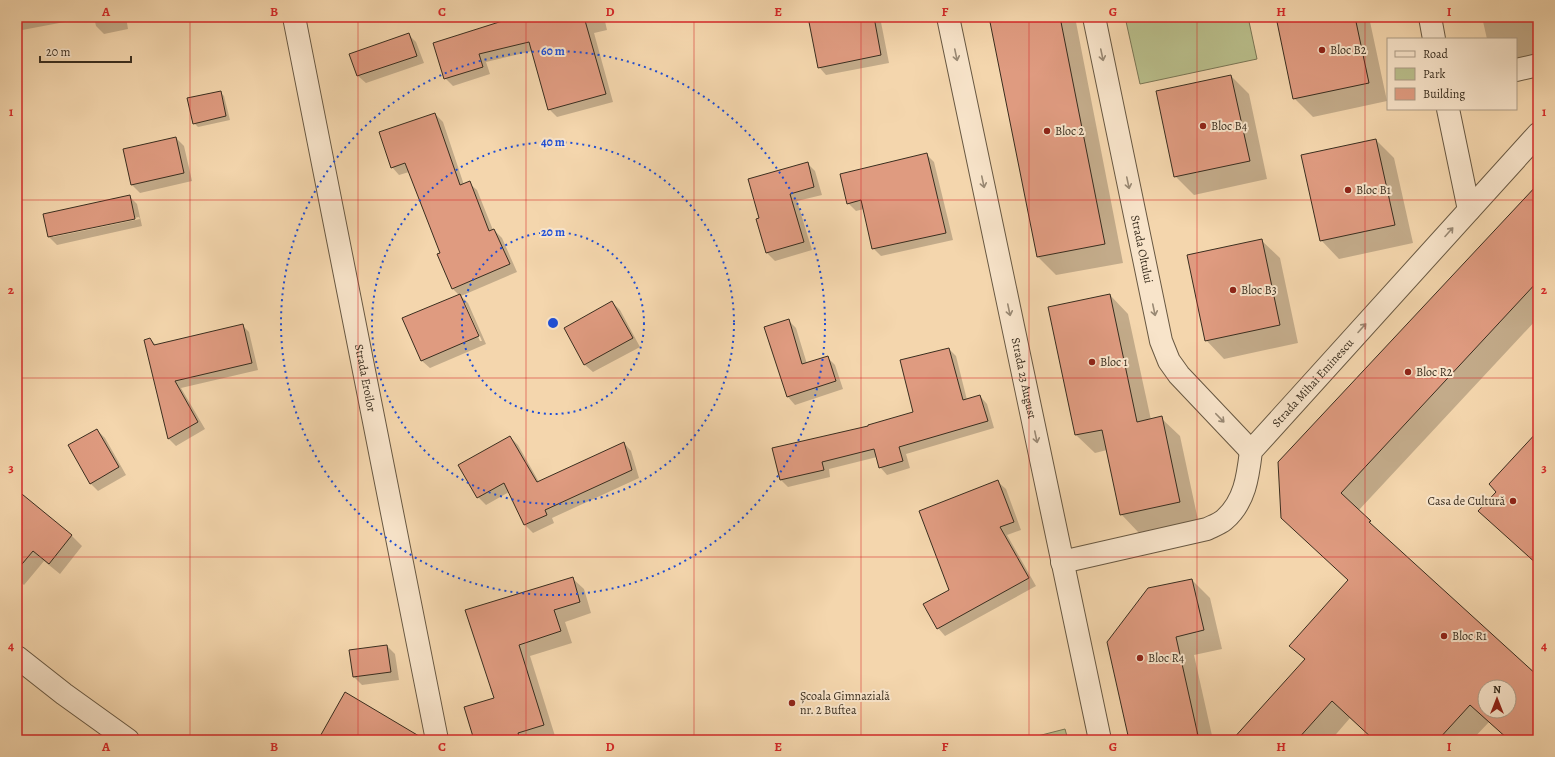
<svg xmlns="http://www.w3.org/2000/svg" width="1555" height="757" viewBox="0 0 1555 757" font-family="Alegreya,serif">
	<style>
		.green { fill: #b9be8b; stroke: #7a7655 }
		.shadow { fill: #0003; fill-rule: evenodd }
		.building { fill: #df9b80; stroke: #3a2e1f; fill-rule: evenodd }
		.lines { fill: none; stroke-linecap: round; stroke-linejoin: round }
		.minor-casing { stroke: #685842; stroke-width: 24 }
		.minor { stroke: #f8e4ca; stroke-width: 22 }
		.oneway { stroke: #998974 }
		.grid { fill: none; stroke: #d62828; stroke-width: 1; stroke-opacity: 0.55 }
		.ring { fill: none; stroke: #1d4ed8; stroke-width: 2; stroke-dasharray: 2 4 }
		.poi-dot { fill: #8f2418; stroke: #f8e4ca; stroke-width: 1.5 }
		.labels { text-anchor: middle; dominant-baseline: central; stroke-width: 4; stroke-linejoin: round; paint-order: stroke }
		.poi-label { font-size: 12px; fill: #3a2e1f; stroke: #f8e4ca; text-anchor: start }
		.street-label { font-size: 12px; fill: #3a2e1f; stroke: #f8e4ca }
		.centre { fill: #1d4ed8; stroke: #f8e4ca; stroke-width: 2 }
		.ring-label { font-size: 12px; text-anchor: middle; font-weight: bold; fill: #1d4ed8; stroke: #f8e4ca; stroke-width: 4; stroke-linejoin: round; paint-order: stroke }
		.neatline { fill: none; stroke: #d62828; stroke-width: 1.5 }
		.grid-label { font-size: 13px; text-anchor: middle; font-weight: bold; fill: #d62828 }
	</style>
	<rect width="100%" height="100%" fill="#f4d6ad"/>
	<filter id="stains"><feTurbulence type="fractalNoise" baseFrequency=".005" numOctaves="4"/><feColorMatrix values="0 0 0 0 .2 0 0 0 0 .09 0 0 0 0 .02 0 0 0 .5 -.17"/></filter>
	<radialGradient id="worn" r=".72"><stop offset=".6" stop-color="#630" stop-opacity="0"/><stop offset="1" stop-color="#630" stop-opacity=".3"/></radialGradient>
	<path class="green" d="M1125 17H1248L1257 59 1140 84Z
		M1065 729 1068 740H1022Z"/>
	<path class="shadow" d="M17 17H91L17 31Z
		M94 17H126L128 29 104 34 96 26Z
		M505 17H604L607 30 594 33 613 102 557 117 549 109 532 51 486 62 490 74 453 86 445 78 506 21Z
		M809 17H880L889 63 826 75 819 67Z
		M990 17H1075L1123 263 1056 275 1038 257Z
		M1277 17H1369L1387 101 1313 117 1294 98Z
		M1482 17H1538V68L1516 73V39H1487Z
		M409 35 416 42 424 63 366 83 358 76 351 55Z
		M1231 76 1249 94 1267 179 1194 195 1175 176Z
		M220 92 224 96 230 120 198 127 194 123Z
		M435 114 443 122 464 185 469 183 477 190 493 230H494L502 238 517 272 461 296 468 303 486 344 430 368 422 361 459 295 453 289 441 253 409 172 399 175 392 167ZM463 303H465L482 341H480Z
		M176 138 184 146 192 181 140 193 132 185 124 150Z
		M1376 140 1394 158 1413 243 1339 259 1321 240Z
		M926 154 934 162 953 240 881 256 873 248 864 209 856 211 848 203Z
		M807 163 815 171 822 195 797 201 812 250 775 261 767 253 757 220Z
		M1538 186V318L1358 511 1387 540 1538 677V740H1509L1489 722 1472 740H1374L1350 718 1331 740H1237L1306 660 1291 646 1349 581 1300 535ZM1485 687H1509V711H1485Z
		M129 196 137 204 142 226 57 245 49 237ZM139 217 140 219 53 237V235Z
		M1261 240 1280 258 1298 343 1224 359 1206 340Z
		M1110 295 1128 314 1151 420 1161 418 1180 436 1198 520 1139 533 1121 514 1107 450 1095 453 1076 435Z
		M612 302 620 310 640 347 593 372 585 365 565 329Z
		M788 320 796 328 807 364 827 357 835 365 843 389 795 405 788 397 765 328Z
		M242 325 249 332 258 370 181 388 205 429 176 446 169 439 145 341 150 339 156 345Z
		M949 349 956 356 967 400 980 396 987 404 994 428 906 454 910 468 887 475 880 467 877 457 829 469 830 477 788 487 781 480 774 449 869 427 914 413Z
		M97 430 105 438 126 475 98 491 90 483Z
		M510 437 518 445 539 482 624 443 631 451 639 478 552 518 554 523 533 533 525 525 509 492 486 505 478 497 460 466Z
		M998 482 1006 489 1021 530 1007 535 1036 586 945 636 938 628 950 590Z
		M17 492 72 536 82 546 60 574 44 561 24 585 17 579Z
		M572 578 584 589 591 613 565 622 572 643 530 656 555 736 543 740H475L495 699 467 611Z
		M1192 580 1210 598 1222 649 1194 655 1213 740H1130Z
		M387 646 395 654 399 680 362 685 354 677Z"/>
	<path class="building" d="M515 17H584L606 94 548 110 529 42 479 54 483 67 444 79 433 43Z
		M808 17H874L881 55 818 68Z
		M989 17H1060L1105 244 1037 257Z
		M1276 17H1355L1369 83 1293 99Z
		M409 33 417 56 357 76 349 54Z
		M1231 75 1250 161 1174 177 1156 91Z
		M221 91 226 116 193 124 187 98Z
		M435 113 460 185 470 181 489 231 494 229 510 264 452 289 437 254 440 253 405 163 391 168 379 132Z
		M176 137 184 173 131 185 123 149Z
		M1376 139 1395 225 1320 241 1301 155Z
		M927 153 946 233 872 249 861 200 847 204 840 174Z
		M808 162 814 187 790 194 804 242 766 253 756 219 759 218 748 179Z
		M1538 184V281L1341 493 1371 521 1369 522 1538 676V740H1509L1470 705 1438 740H1374L1332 701 1297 740H1232L1305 659 1289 646 1348 580 1281 518 1278 462ZM1485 687H1509V711H1485Z
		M130 195 135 219 48 237 43 214Z
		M1262 239 1280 325 1205 341 1187 255Z
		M460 294 479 336 421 361 402 318Z
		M1110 294 1137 422 1162 416 1180 502 1120 515 1102 430 1075 435 1048 307Z
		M612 301 633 338 584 365 564 328Z
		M789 319 802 364 828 356 836 381 787 397 764 327Z
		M243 324 252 363 175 381 198 422 168 439 144 340 150 338 154 345Z
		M949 348 963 400 980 395 988 421 899 447 903 461 879 468 874 449 822 462 824 470 780 480 772 448 868 426V425L913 412 900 360Z
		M97 429 119 467 90 484 68 445Z
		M1538 431V565L1478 511 1496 492 1489 484Z
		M510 436 537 482 624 442 632 470 545 510 547 515 524 525 504 483 477 498 458 465Z
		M998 480 1014 522 1000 527 1029 578 937 629 923 604 949 590 919 511Z
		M17 490 72 535 49 564 33 551 17 570Z
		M573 577 580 602 554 610 561 631 519 645 544 725 518 733 520 740H474L464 707 494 698 465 610Z
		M1192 579 1204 630 1176 637 1199 740H1129L1107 642 1148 588Z
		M387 645 391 672 353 677 349 650Z
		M345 692 424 739V740H318Z"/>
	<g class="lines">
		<defs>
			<g id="minor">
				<path id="s1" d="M294 17 437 740"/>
				<path id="s2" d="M948 17 1100 740"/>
				<path id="s3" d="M1094 17 1161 341 1169 361 1179 375 1251 451"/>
				<path d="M1430 17 1434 39"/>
				<path d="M1516 70 1538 65"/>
				<path d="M1448 109 1469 210"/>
				<path id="s4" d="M1062 562 1207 529C1213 526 1219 524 1224 520 1245 502 1248 476 1251 451L1538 134"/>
				<path d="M17 657 64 694 128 740"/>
			</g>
		</defs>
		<use href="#minor" class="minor-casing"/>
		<use href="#minor" class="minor"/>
	</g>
	<defs><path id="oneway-shaft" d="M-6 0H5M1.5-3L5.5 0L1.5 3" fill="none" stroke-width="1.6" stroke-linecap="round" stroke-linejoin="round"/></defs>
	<g class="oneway">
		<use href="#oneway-shaft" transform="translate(956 55) rotate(78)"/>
		<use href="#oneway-shaft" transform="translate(1102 55) rotate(78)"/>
		<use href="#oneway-shaft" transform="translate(983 182) rotate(78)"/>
		<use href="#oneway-shaft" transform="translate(1128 183) rotate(78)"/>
		<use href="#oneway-shaft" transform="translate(1449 232) rotate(-48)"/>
		<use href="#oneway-shaft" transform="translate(1009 310) rotate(78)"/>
		<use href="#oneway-shaft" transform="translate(1154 310) rotate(78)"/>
		<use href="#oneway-shaft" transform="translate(1362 328) rotate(-48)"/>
		<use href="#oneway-shaft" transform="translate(1220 418) rotate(46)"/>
		<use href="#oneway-shaft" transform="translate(1036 437) rotate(78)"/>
	</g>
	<path class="grid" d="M190 17V740M358 17V740M526 17V740M694 17V740M861 17V740M1029 17V740M1197 17V740M1365 17V740M17 200H1538M17 378H1538M17 557H1538"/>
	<g class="ring">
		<circle cx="553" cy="323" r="91"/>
		<circle cx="553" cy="323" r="181"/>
		<circle cx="553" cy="323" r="272"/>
	</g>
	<g class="poi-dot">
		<circle cx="1322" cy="50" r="4"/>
		<circle cx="1203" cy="126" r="4"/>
		<circle cx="1047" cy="131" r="4"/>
		<circle cx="1348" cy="190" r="4"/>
		<circle cx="1233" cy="290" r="4"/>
		<circle cx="1092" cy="362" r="4"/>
		<circle cx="1408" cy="372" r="4"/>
		<circle cx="1513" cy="501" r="4"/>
		<circle cx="1444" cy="636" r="4"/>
		<circle cx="1140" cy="658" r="4"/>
		<circle cx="792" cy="703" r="4"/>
	</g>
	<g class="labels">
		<g class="poi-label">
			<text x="1330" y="50">Bloc B2</text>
			<text x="1211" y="126">Bloc B4</text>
			<text x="1055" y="131">Bloc 2</text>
			<text x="1356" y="190">Bloc B1</text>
			<text x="1241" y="290">Bloc B3</text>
			<text x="1100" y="362">Bloc 1</text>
			<text x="1416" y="372">Bloc R2</text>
			<text x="1505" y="501" text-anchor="end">Casa de Cultură</text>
			<text x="1452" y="636">Bloc R1</text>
			<text x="1148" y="658">Bloc R4</text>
			<text x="800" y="696">Școala Gimnazială<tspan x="800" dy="14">nr. 2 Buftea</tspan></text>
		</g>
		<g class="street-label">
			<text stroke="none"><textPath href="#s3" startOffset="237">Strada Oltului</textPath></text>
			<text stroke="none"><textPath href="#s1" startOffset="368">Strada Eroilor</textPath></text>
			<text stroke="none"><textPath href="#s2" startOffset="369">Strada 23 August</textPath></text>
			<text stroke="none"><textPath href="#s4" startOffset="336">Strada Mihai Eminescu</textPath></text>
		</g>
	</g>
	<circle cx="553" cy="323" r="6" class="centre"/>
	<g class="ring-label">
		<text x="553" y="55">60 m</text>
		<text x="553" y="146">40 m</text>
		<text x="553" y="236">20 m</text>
	</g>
	<rect width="1555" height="757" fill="none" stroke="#f4d6ad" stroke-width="44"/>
	<rect x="1387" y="38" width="130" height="72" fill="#f8e4ca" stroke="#ac9b86"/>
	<rect x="1395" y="51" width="20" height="6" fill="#f8e4ca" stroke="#ac9b86"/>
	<text x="1423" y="58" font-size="12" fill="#3a2e1f">Road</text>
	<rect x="1395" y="68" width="20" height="12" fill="#b9be8b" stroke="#ac9b86"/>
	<text x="1423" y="78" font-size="12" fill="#3a2e1f">Park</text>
	<rect x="1395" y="88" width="20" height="12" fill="#df9b80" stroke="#ac9b86"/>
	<text x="1423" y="98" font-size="12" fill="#3a2e1f">Building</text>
	<g transform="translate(1497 699)"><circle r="19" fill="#f8e4ca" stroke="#ac9b86"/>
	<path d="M0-3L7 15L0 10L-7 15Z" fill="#8f2418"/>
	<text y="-6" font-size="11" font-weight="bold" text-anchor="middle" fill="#3a2e1f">N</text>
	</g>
	<path d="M40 56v6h91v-6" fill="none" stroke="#3a2e1f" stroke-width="2"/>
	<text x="46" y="56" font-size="12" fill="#3a2e1f" stroke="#f8e4ca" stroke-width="3" paint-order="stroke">20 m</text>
	<rect x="22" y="22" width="1511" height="713" class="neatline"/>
	<g class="grid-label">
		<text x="106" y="16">A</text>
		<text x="274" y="16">B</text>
		<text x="442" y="16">C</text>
		<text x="610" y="16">D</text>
		<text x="778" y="16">E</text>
		<text x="945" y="16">F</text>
		<text x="1113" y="16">G</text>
		<text x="1281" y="16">H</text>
		<text x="1449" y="16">I</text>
		<text x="11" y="116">1</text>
		<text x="1544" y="116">1</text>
		<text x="11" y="294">2</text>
		<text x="1544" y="294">2</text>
		<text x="11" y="472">3</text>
		<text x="1544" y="472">3</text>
		<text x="11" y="650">4</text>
		<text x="1544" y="650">4</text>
		<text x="106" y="751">A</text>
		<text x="274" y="751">B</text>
		<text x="442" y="751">C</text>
		<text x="610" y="751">D</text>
		<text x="778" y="751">E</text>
		<text x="945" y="751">F</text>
		<text x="1113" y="751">G</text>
		<text x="1281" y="751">H</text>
		<text x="1449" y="751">I</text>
	</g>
	<rect width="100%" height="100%" filter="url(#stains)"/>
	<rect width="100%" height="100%" fill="url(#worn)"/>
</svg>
